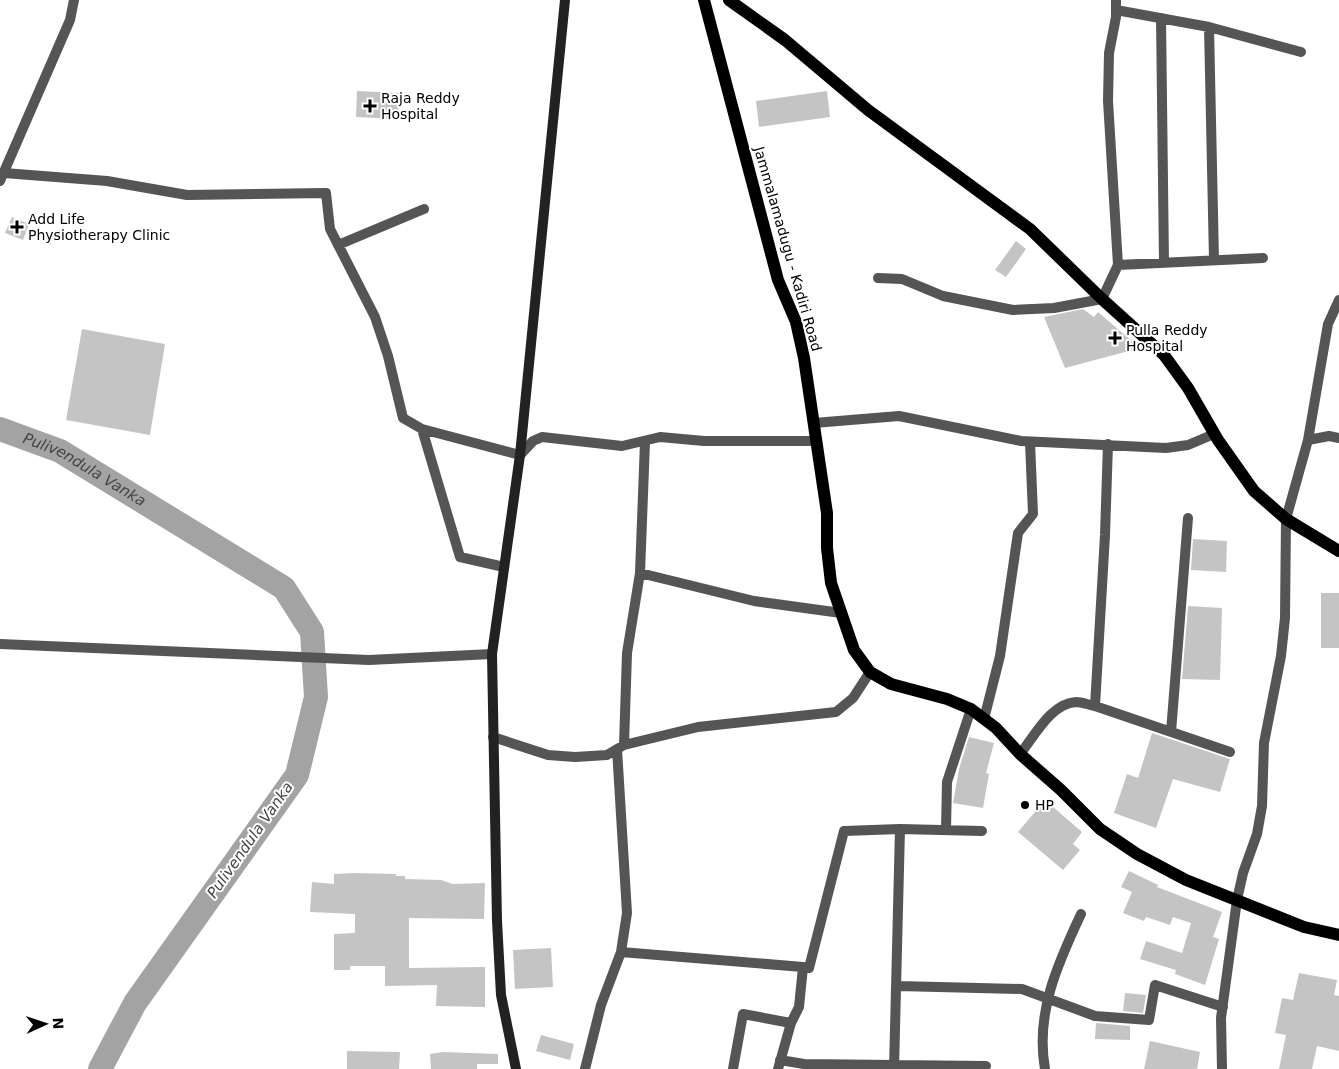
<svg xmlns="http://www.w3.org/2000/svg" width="1339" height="1069" viewBox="0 0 1339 1069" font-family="'DejaVu Sans',sans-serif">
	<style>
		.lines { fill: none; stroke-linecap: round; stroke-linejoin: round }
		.river { stroke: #a3a3a3; stroke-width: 24 }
		.building { fill: #c4c4c4 }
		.minor { stroke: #555; stroke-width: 10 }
		.tertiary { stroke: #555; stroke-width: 10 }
		.secondary { stroke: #222; stroke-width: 10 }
		.primary { stroke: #000; stroke-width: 12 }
		.poi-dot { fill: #000; stroke: #fff; stroke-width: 2 }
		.labels { text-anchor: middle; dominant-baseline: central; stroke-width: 4; stroke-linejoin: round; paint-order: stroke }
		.poi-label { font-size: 14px; fill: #000; stroke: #fff; text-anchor: start }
		.street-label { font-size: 14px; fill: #000; stroke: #fff }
		.water-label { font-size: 15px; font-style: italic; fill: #444; stroke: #fff }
	</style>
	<rect width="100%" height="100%" fill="#fff"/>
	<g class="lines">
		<path class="river" id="s1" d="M0 429 60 451 284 588 312 632 316 697 297 775 135 1003 100 1069"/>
	</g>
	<path class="building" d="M357 91 399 93 398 119 356 117Z
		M827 91 830 117 759 127 756 101Z
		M12 217 29 224 23 240 5 233Z
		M1016 241 1026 249 1006 277 995 270Z
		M1083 309 1094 317 1098 312 1140 348 1065 368 1044 317Z
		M82 329 165 344 150 435 66 420Z
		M1193 539 1227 541 1226 572 1191 570Z
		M1321 593H1339V648H1321Z
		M1188 606 1222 608 1220 680 1182 679Z
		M1152 733 1230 759 1220 792 1173 779 1156 828 1114 813 1127 774 1138 778Z
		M969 737 994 743 986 773 989 774 983 808 953 803 959 769Z
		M1045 800 1082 832 1073 844 1080 850 1063 870 1018 832Z
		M1129 871 1158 885 1157 887 1222 912 1213 937 1219 939 1205 985 1175 974 1176 970 1140 959 1146 941 1182 953 1191 923 1173 917 1170 925 1146 917 1144 921 1123 913 1132 892 1121 887Z
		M355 873 396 874V876H405V879L441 880 453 884 485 883 484 919 409 918V968L485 967V1007L436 1006 437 985 385 986V966H350V970H334V934L355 933V914L310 912 312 882 334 884V874Z
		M551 948 553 987 515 989 513 950Z
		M1299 973 1337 980 1334 995 1339 996V1051L1317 1046 1312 1069H1279L1286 1035 1275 1033 1282 998 1293 1000Z
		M1125 993 1146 995 1143 1013 1123 1011Z
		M1096 1023 1130 1026V1040L1095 1039Z
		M541 1035 574 1044 570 1060 536 1051Z
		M1150 1041 1200 1052 1197 1069H1144Z
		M347 1051 400 1052 399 1069H347Z
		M443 1052 498 1054V1064H477V1069H431L430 1054Z"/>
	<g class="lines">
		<path class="minor" d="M1116 10 1209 27 1301 52
			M1161 18 1164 263
			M1209 27 1214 260
			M4 173 107 181 187 195 326 193 330 229 375 317 388 356 403 418 422 429 520 455 533 441 542 437 622 446 660 437 704 441H817
			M338 245 424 209
			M1118 265 1263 258
			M878 278 902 279 943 296 1013 310 1054 308 1102 299 1118 265 1108 101 1109 53 1116 17V0
			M814 423 899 416 1021 441 1166 448 1188 445 1214 434
			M422 429 460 557 504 567
			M1308 440 1329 436 1339 438
			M640 573 754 601 841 613
			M1095 706 1105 535 1108 444
			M984 719 1000 656 1018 533 1033 514 1030 442
			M1171 732 1188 518
			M493 737 548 755 575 757 607 755 624 745 698 727 836 712 853 698 870 672
			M624 745 627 653 640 573 645 442
			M1020 754C1034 737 1051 703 1076 702 1082 702 1089 705 1095 706L1230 752
			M946 829 947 782 971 709
			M621 952 803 967
			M898 986 1022 989 1095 1016 1149 1020 1155 985 1223 1007
			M780 1060 804 1064 986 1066
			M585 1069 601 1005 621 952 627 913 617 749
			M733 1069 743 1014 791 1023
			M778 1069 791 1023 799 1007 803 967 809 968 844 831 900 829 982 831
			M894 1069 900 829
			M1045 1069C1035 1013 1058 963 1081 914
			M1222 1069 1221 1018 1237 900 1243 873 1257 834 1262 806 1264 743 1281 656 1285 618 1286 519 1308 440 1328 324 1339 300"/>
		<path class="tertiary" d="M0 181 70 20 74 0
			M0 644 369 660 492 654"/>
		<path class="secondary" d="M516 1069 501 995 497 921 492 654 520 455 565 0"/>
		<path class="primary" d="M704 0 778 280 796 322 804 358 827 513V548L831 583 854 650 870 672 891 684 947 699 971 709 996 728 1020 754 1061 790 1100 829 1137 854 1186 880 1304 927 1339 935
			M729 0 785 40 868 110 1030 229 1102 299 1164 355 1188 388 1218 440 1254 491 1286 519 1339 551"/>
	</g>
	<g class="poi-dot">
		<path d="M367.5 98.5h5v5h5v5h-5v5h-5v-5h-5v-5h5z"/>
		<path d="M14.5 219.5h5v5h5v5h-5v5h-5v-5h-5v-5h5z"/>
		<path d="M1112.5 330.5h5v5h5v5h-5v5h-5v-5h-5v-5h5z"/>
		<circle cx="1025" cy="805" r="5"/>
	</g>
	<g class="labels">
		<g class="poi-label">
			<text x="381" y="98">Raja Reddy<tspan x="381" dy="16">Hospital</tspan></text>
			<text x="28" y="219">Add Life<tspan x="28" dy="16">Physiotherapy Clinic</tspan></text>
			<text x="1126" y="330">Pulla Reddy<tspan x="1126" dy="16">Hospital</tspan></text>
			<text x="1035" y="805">HP</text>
		</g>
		<g class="street-label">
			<text transform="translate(788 249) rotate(74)">Jammalamadugu - Kadiri Road</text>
		</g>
		<g class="water-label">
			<text stroke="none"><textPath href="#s1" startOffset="94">Pulivendula Vanka</textPath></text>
			<text transform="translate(250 840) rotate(-55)">Pulivendula Vanka</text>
		</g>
	</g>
	<g transform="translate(45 1024) rotate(87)" stroke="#ffffff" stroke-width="4" paint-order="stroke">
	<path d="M0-4L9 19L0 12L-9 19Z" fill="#000000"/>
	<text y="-8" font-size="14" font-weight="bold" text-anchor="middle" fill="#000000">N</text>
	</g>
</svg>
